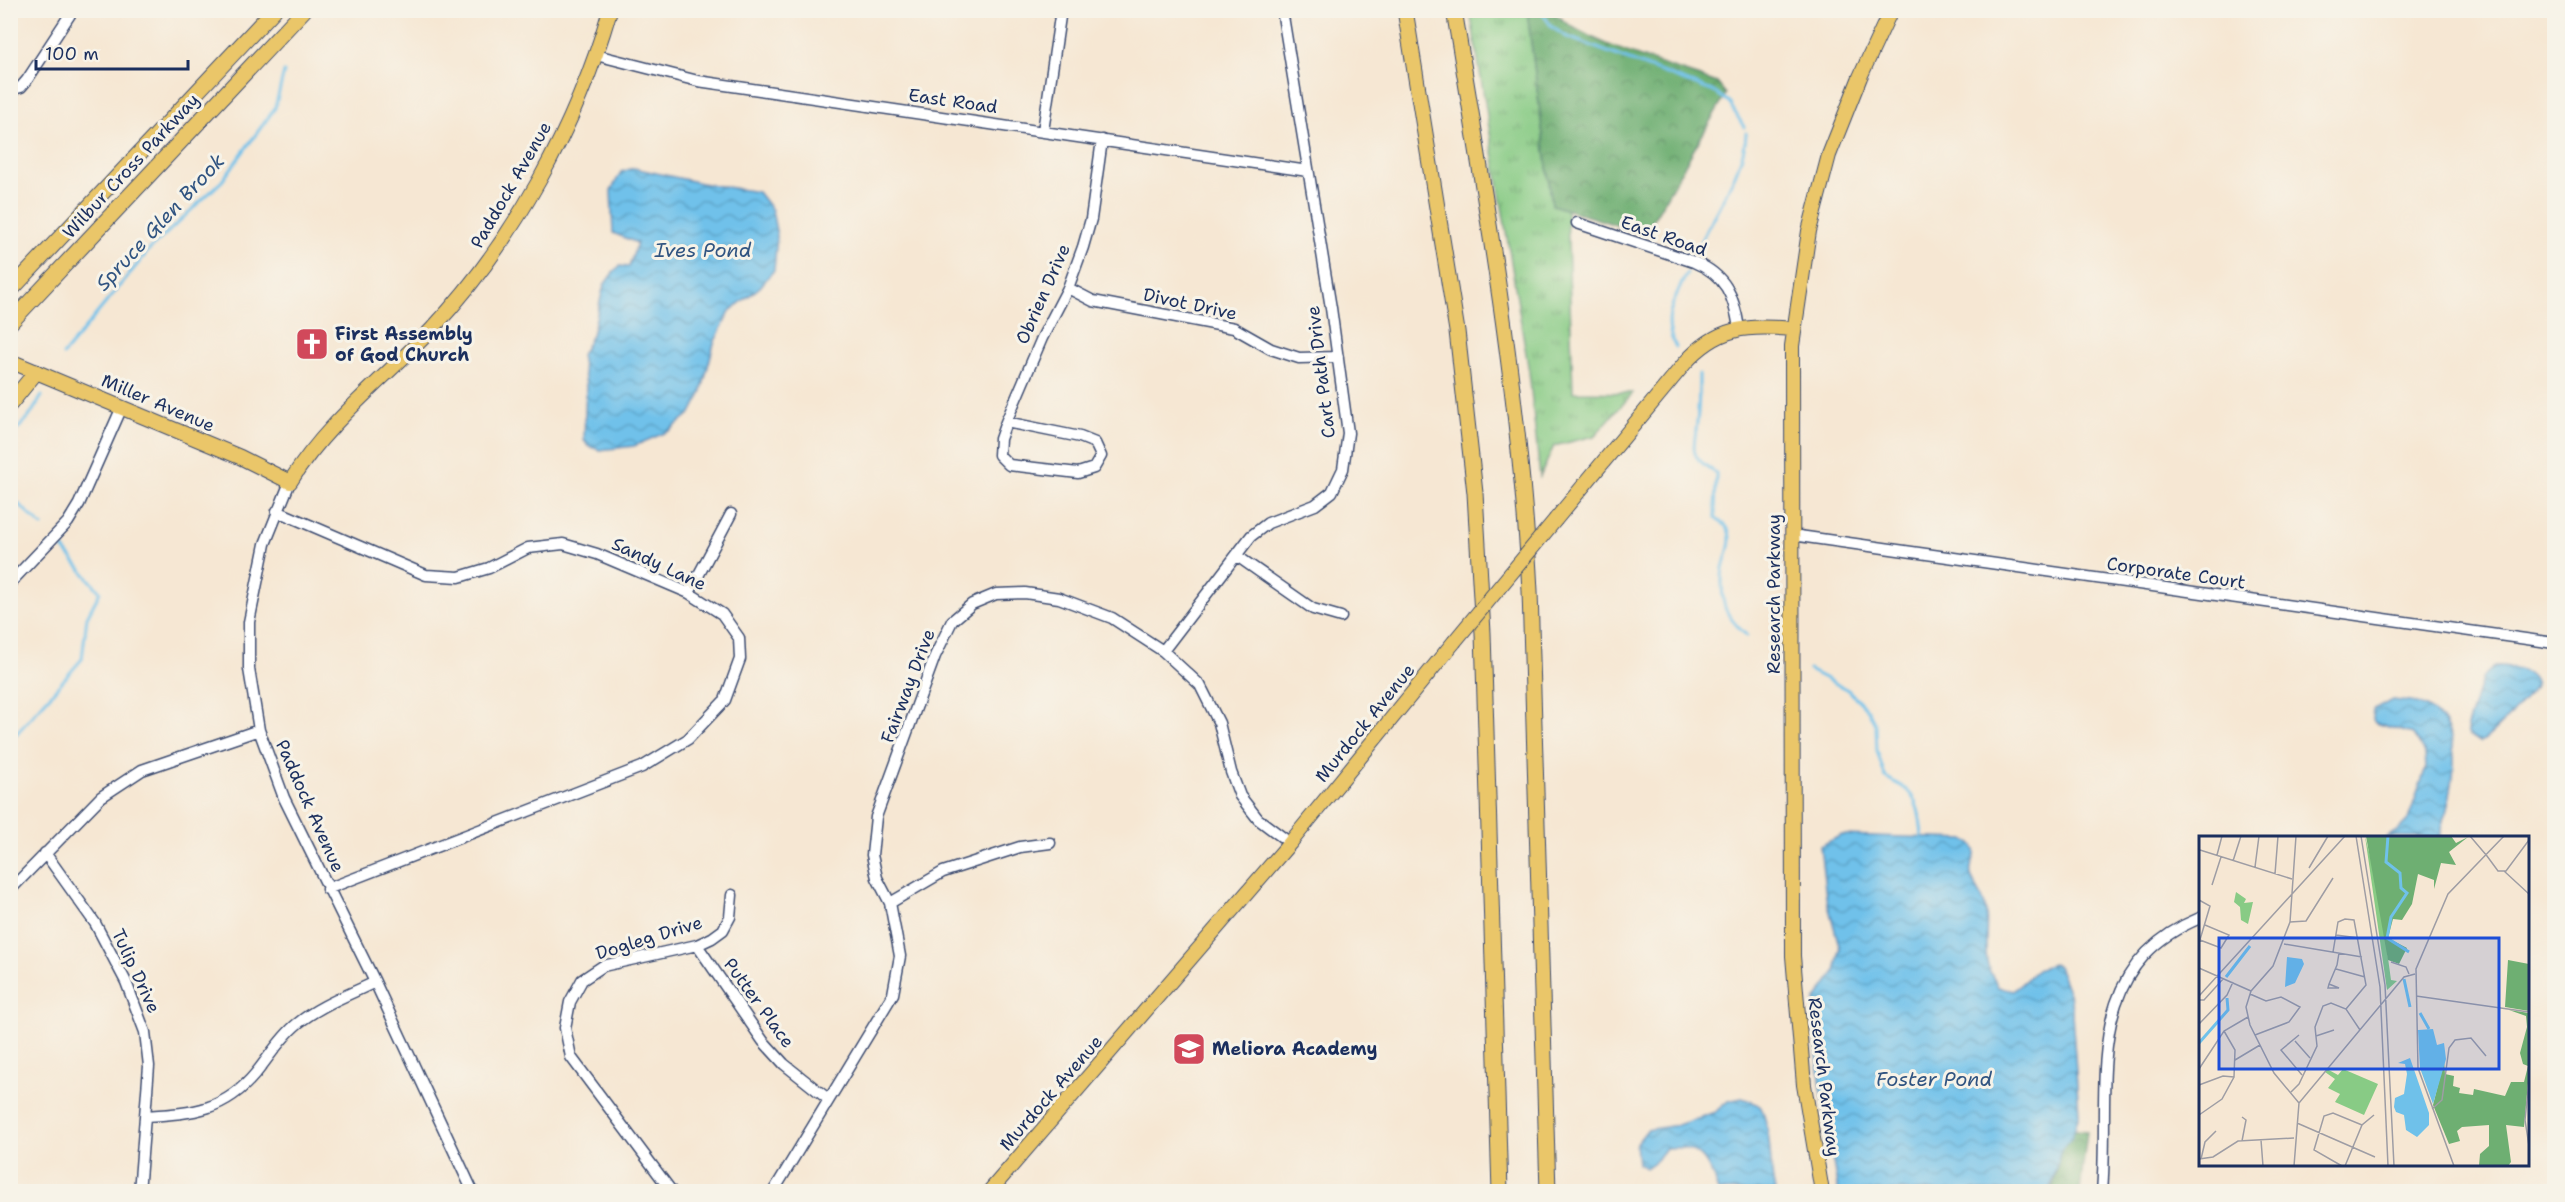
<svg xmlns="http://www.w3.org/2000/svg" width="2565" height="1202" viewBox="0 0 2565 1202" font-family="'Shantell Sans',sans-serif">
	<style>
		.grass { fill: url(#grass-tufts); stroke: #527d72; stroke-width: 1.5 }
		.forest { fill: url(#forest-crowns); stroke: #446f68; stroke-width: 1.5 }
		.water { fill: url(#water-waves); stroke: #4578a4; stroke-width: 1.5 }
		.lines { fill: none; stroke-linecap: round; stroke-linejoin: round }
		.stream { stroke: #6fc1ea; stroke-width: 3 }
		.minor-casing { stroke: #3c4b70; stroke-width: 13 }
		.major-casing { stroke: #3c4b70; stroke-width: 16 }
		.highway-casing { stroke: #3c4b70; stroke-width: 17 }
		.minor { stroke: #fff; stroke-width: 10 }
		.major { stroke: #eac669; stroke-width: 14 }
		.highway { stroke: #eac669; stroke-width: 15 }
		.major-bridge-casing { stroke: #3c4b70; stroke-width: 16; stroke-linecap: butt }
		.major-bridge { stroke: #eac669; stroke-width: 14 }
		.labels { text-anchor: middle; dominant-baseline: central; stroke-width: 6; stroke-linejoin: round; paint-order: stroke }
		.street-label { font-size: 18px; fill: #1b2f5e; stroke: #f7f3e8 }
		.poi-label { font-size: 18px; font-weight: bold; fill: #1b2f5e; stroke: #f7f3e8; text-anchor: start }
		.water-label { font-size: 20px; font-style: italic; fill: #305481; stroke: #f7f3e8 }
		.inset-river { fill: none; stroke: #6fc1ea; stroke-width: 3 }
		.inset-road { fill: none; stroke: #9e9da4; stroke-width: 1.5 }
		.view { fill: #1d4ed8; fill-opacity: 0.15; stroke: #1d4ed8; stroke-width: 3 }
		.inset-edge { fill: none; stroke: #1b2f5e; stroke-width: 3 }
	</style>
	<defs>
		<pattern id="grass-tufts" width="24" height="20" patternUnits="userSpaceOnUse" patternTransform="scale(1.5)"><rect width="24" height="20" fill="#88cb85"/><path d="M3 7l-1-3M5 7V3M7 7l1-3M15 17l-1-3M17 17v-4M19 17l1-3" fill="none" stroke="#6ea570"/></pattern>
		<pattern id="forest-crowns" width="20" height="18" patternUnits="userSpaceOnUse" patternTransform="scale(1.5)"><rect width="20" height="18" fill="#6eaf72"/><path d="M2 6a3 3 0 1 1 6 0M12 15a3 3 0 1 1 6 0" fill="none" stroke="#5a8f61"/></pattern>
		<pattern id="water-waves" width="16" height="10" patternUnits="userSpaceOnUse" patternTransform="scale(1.5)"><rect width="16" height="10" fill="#6fc1ea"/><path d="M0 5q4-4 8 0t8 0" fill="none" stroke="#5a9dc1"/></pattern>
	</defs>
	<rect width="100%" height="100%" fill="#f7f3e8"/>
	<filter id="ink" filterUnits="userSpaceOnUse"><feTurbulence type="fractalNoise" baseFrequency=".0167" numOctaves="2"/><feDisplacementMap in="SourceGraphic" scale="12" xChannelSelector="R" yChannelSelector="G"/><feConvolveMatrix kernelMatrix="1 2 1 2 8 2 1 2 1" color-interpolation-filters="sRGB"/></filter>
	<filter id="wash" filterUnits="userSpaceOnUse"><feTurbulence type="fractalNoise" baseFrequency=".008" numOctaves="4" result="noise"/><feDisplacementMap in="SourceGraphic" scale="24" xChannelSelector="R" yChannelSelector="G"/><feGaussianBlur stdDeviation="1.35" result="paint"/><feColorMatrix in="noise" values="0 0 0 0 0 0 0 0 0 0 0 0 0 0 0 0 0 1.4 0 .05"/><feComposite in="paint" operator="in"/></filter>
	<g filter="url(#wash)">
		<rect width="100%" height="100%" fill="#f6e7d3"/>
		<path class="grass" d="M1470 11H1527L1552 204 1567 210 1573 392 1633 393 1594 436 1554 446 1540 477 1529 372Z"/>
		<path class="forest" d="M1527 11H1554C1571 39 1682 70 1717 83L1726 94 1645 234 1552 205Z
			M2065 1129 2087 1131 2080 1191 2052 1192Z"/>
		<path class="water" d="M634 168 701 183 758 192 772 210 777 236 774 270 760 287 730 311 714 343 701 394 691 413 669 431 634 446 600 450 588 446 584 440 586 385 581 355 592 335 604 285 615 270 620 266 629 267 637 243 613 233 611 191 621 172Z
			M2495 666C2510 666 2532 668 2536 685 2533 692 2488 740 2480 742L2468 734 2467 726 2483 677Z
			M2392 700C2401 701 2411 701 2420 704 2474 726 2450 795 2440 837H2387L2397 831 2408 820 2426 768 2425 753 2413 734 2375 723 2373 719 2374 710Z
			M1842 835 1965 839C1987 855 1967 858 1971 875 1973 884 1980 892 1983 900 1991 921 1982 945 1988 966 1990 973 1995 981 1998 987L2013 991 2037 970 2053 964 2058 966 2071 999 2079 1114 2072 1137 2060 1153 2050 1191H1838L1823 1103 1817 1054 1815 1001 1835 972 1840 949 1826 897 1820 846Z
			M1742 1098 1760 1105C1773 1134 1768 1162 1775 1191H1718C1709 1162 1701 1144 1666 1148L1657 1160 1646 1168 1638 1164 1636 1144 1647 1130 1678 1125 1715 1112 1728 1101Z"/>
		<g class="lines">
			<path class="stream" d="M1540 10 1552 27 1565 36 1712 91 1728 101 1744 127
				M1699 245C1713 213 1745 169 1746 133
				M1676 347C1660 320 1675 298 1687 273
				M63 355 150 249 222 181 275 108 284 72
				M1699 374C1699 389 1699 407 1697 422 1694 452 1687 454 1716 473L1715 518C1718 521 1724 523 1726 526 1735 538 1726 556 1723 568 1721 577 1722 602 1726 610 1731 621 1739 628 1747 636
				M10 437 29 417 42 396
				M10 496 42 526
				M1809 670 1848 690 1868 710 1876 726 1877 751 1885 776C1890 780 1895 783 1901 786 1919 796 1921 820 1922 838
				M10 741 82 659 87 617 100 592 63 548"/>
		</g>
	</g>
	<g filter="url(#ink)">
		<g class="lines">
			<defs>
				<path id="minor" d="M596 55 698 81 1308 171
					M10 90 21 87 27 80 73 10
					M1043 131 1061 10
					M1577 223 1694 262C1726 275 1734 296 1739 328
					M1068 288 1093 301 1234 328 1271 349 1299 358 1338 357
					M1006 422 1080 437 1095 443 1101 456 1094 468 1078 473 1009 465 999 455 1000 439 1006 422 1042 338 1068 288 1083 247 1091 219 1102 140
					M290 482 265 544 249 622V669L259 730 284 798 375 982 473 1192
					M277 511 426 575 459 577 489 568 528 548 563 544 597 554 689 593 722 614 739 638 740 659 725 700 688 739 642 767 327 889
					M1792 535 2554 643
					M1237 556 1313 609 1341 617
					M10 583 68 522 79 504 122 407
					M689 593 731 514
					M1163 651 1251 536 1268 523 1315 505 1332 492 1343 469 1348 433 1331 308 1282 10
					M45 853 95 923 126 982 145 1032 149 1066 139 1192
					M10 890 101 797 142 770 259 730
					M890 903 943 872 1020 847 1050 843
					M697 945 763 1041 784 1064 828 1099
					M145 1116C191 1113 224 1112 256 1073 269 1057 281 1037 297 1024 320 1005 349 995 375 982
					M672 1192 571 1057 565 1028 570 1002 582 980 603 966 697 945 712 938 723 930 730 917 732 895
					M773 1192 893 994 900 956 890 903 877 878 872 855 876 817 935 656 952 621 972 604 996 594 1025 593 1059 598 1112 618 1163 651 1200 685 1219 723 1231 772 1240 796 1258 819 1290 843
					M2102 1192C2111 1086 2078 968 2200 918"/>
				<path id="major" d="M10 361 240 457 290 482C327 422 384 379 432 329 515 240 576 127 610 10
					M1556 519 1685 363C1718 326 1747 325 1793 329
					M989 1192 1290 843 1454 642
					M1822 1192 1804 1085 1793 956 1792 346 1809 231 1829 155 1860 77 1891 10"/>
				<path id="highway" d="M1405 10 1457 331 1475 493 1483 633 1500 1192
					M1454 10C1486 203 1520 395 1530 591L1548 1192
					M10 291 274 10
					M10 323 304 10
					M10 404 36 372"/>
			</defs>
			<use href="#minor" class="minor-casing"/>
			<use href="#major" class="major-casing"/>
			<use href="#highway" class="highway-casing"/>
			<use href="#minor" class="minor"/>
			<use href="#major" class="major"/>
			<use href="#highway" class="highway"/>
			<defs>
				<path id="major-bridge" d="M1454 642 1556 519"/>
			</defs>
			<use href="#major-bridge" class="major-bridge-casing"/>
			<use href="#major-bridge" class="major-bridge"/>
		</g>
	</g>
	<defs>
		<symbol id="church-square" viewBox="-11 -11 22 22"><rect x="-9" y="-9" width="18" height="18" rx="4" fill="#d1495b" stroke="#f7f3e8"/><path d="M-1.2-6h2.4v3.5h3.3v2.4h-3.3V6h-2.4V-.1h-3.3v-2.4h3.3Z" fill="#fff"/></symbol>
		<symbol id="school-square" viewBox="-11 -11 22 22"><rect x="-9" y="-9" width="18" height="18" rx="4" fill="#d1495b" stroke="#f7f3e8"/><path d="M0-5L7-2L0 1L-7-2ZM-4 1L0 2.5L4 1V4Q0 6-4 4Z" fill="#fff"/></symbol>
	</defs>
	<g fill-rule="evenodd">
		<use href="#church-square" x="293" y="325" width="38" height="38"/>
		<use href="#school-square" x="1170" y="1030" width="38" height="38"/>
	</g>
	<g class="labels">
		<g class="street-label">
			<text transform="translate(953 101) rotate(8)">East Road</text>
			<text transform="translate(131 166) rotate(-47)">Wilbur Cross Parkway</text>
			<text transform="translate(511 185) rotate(-60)">Paddock Avenue</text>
			<text transform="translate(1664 236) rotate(19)">East Road</text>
			<text transform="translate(1043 294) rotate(-66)">Obrien Drive</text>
			<text transform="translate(1190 304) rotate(12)">Divot Drive</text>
			<text transform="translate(1321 372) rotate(-97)">Cart Path Drive</text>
			<text transform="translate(158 403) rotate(23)">Miller Avenue</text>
			<text transform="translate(659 564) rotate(25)">Sandy Lane</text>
			<text transform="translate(2176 573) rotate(8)">Corporate Court</text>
			<text transform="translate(1774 594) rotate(-90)">Research Parkway</text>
			<text transform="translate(908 686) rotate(-69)">Fairway Drive</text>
			<text transform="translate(1365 723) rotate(-51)">Murdock Avenue</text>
			<text transform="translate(310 806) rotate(66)">Paddock Avenue</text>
			<text transform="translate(649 938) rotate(-17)">Dogleg Drive</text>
			<text transform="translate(136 971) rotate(65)">Tulip Drive</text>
			<text transform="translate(759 1003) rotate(54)">Putter Place</text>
			<text transform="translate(1824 1077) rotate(83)">Research Parkway</text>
			<text transform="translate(1051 1093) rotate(-49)">Murdock Avenue</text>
		</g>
		<g class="poi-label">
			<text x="335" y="334">First Assembly<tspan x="335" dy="21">of God Church</tspan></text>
			<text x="1212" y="1049">Meliora Academy</text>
		</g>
		<g class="water-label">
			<text transform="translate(160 222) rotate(-47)">Spruce Glen Brook</text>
			<text x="703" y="250">Ives Pond</text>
			<text x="1934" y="1079">Foster Pond</text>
		</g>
	</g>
	<g transform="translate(2199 836)">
		<rect width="330" height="330" fill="#f6e7d3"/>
		<path d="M166 0 180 56 192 144 198 145 188 154Z" fill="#88cb85"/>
		<path d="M167 0H252L257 7 269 1 250 16 257 29 242 27 235 53V44L219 38 213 68 203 84 194 83 189 102 208 112 200 128 189 124ZM309 124 330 128V175L306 171ZM310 174 330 177V236L325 291 307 289 312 326 309 330H280L281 318 290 310V289L263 291 258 295 261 305 250 308 234 269 245 225 246 238 255 240 254 250 261 252 260 257 274 259 275 253 306 260 312 246H325L329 230 324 228 321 217 328 191 327 180Z" fill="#6eaf72"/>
		<path d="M37 56 47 63 45 67 54 66 49 88 42 84 41 71 35 66ZM128 233 139 239 144 233 179 248 165 279 136 266 141 258 129 252 136 243 126 236Z" fill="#88cb85"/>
		<path d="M88 121 103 123 105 128 96 147 86 151ZM234 193 238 209 245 207 247 223 234 268 221 232 219 194ZM211 222 230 277V289L218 301 207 294 205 279 197 276 195 271 196 262 205 258 208 238 206 228 199 227Z" fill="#6fc1ea"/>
		<path class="inset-river" d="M189 0 187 26 201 37 202 52 208 57 192 81 188 102 210 116M27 141 51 110M205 143 211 171M221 177 230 193M0 207 29 174 28 162"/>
		<path class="inset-road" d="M157 0 181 151 189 330M162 0 186 149 195 330M271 0 288 20M1 14 93 43M18 19 23 0M288 20 299 35H307L330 4M34 25 42 0M56 31 60 0M110 32 129 0M305 35 330 58V110M76 38 79 0M13 49 22 21M0 64 11 70 0 107M91 86 107 85 134 42M137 99 160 102M1 104 22 112 30 99 6 89M85 108 163 121M134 116 139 86 146 83 155 84 167 149 147 173M192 126 207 131 210 138M0 132 52 155 74 130 91 86 97 0M137 133 166 141M130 148 140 152H129L130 148 138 129 140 117M52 155 47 171 51 189 75 237 100 267M51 158 67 165 82 161 101 171 90 186 56 199M0 160 146 0M217 160 330 176M0 164H5L24 143M0 188 28 159 34 146M100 199 82 214 103 239M117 200 135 194M96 205 111 222M36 224 61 209M0 233 25 195 49 181M330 244 326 284 330 310M0 249 24 240 35 241M92 256 100 248 118 210 116 191 124 170 132 167 147 173 161 194M233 273 243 264 250 212 256 204 272 202 287 220M0 279 23 263 35 241 36 214 25 195M43 281 47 284 43 305M98 287 176 321M62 304 64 330M0 323 14 321 39 305 95 302M2 323 6 306 17 295M95 330 100 267 205 141 216 138M143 330 115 314 125 280 134 277 163 289M146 330 163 289 175 279M255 330 219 232 217 133 249 58 305 0"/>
		<path class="view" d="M20 102H300V233H20Z"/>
		<rect width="330" height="330" class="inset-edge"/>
	</g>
	<rect width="2565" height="1202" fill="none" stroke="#f7f3e8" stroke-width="36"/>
	<path d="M36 60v9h152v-9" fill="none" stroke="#1b2f5e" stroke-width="3"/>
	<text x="45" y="60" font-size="18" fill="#1b2f5e" stroke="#f7f3e8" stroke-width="4.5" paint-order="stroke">100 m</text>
</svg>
